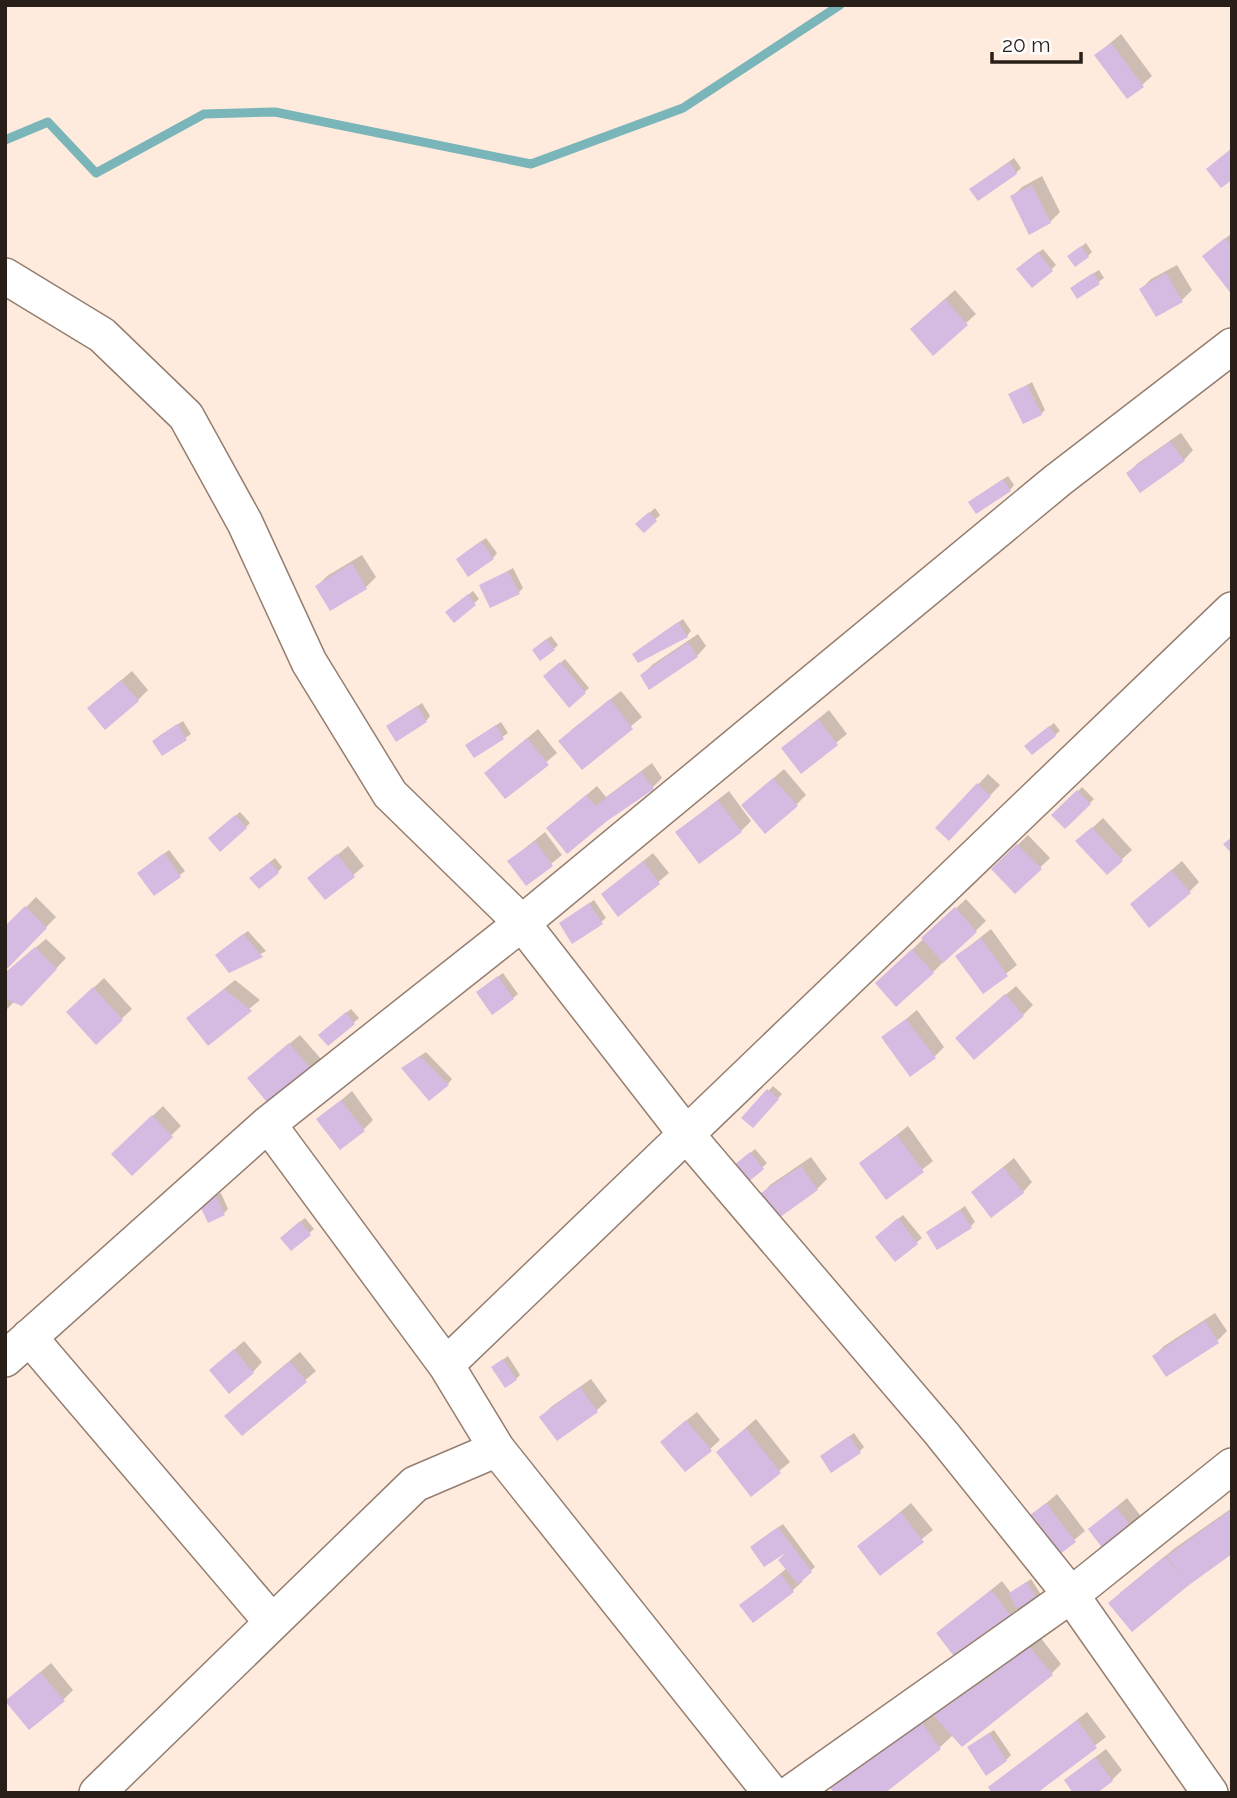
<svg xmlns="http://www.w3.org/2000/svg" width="1237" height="1798" viewBox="0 0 1237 1798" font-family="Raleway,sans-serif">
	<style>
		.shadow { fill: #0003 }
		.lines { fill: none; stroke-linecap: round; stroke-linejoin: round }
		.stream { stroke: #7ab5b9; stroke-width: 9 }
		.building { fill: #d5bae1 }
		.street-casing { stroke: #947e70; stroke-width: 38 }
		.street { stroke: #fff; stroke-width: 35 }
	</style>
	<rect width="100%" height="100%" fill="#ffebde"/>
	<path class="shadow" d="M1121 34 1152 76 1142 85 1096 55Z
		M1014 158 1021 168 1016 173 976 185Z
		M1042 176 1060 212 1050 222 1012 197 1022 187Z
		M1232 233V292L1204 256Z
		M1086 243 1092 252 1088 256 1074 252Z
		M1043 249 1056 265 1052 269 1023 264Z
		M1177 265 1192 290 1182 300 1157 315 1141 289 1151 279Z
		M1099 270 1104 278 1077 297 1076 284Z
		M955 290 976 314 933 353 922 319Z
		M1032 382 1045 410 1041 414 1010 395Z
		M1181 433 1193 450 1184 460 1128 473 1138 463Z
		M1008 476 1014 485 1010 490 970 502Z
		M655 508 660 515 644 530 638 524Z
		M486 538 497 553 493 558 462 555Z
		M362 555 376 577 366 587 317 586 327 576Z
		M513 568 523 588 518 593 481 586Z
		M473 591 479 599 454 620 452 608Z
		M683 619 691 631 687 636 638 650Z
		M698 634 706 646 697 656 642 675 652 665Z
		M551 636 558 645 554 649 538 646Z
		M565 659 589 688 569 705 550 672Z
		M132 671 148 690 138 700 89 708Z
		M621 691 642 717 582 767 570 731Z
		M422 703 430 716 426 721 388 726Z
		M829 710 847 734 801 771 783 748Z
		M183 721 191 734 163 754 159 736Z
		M501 722 508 733 474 756 472 741Z
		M1054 723 1060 731 1055 735 1031 741Z
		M538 729 557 753 505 797 486 773Z
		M652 763 662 778 652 788 548 828 597 786 606 797Z
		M784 769 806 795 796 805 753 796Z
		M988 774 1000 785 949 839 937 828Z
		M1082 787 1094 799 1065 827 1054 815Z
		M729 791 751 821 741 831 677 832Z
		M240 812 250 823 246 827 215 834Z
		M1103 818 1132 850 1107 873 1088 832Z
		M545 832 562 855 526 884 509 861Z
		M1028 835 1050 858 1016 891 993 869Z
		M348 846 364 866 326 898 310 878Z
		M169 850 185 871 155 894 144 869Z
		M653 853 669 873 619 915 603 894Z
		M275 858 282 867 278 872 256 873Z
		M1182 861 1199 882 1189 892 1132 904Z
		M36 897 56 917 5 969V929Z
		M966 899 986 921 933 972 887 973Z
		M594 900 606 918 601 922 561 923Z
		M991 929 1017 965 983 992 957 956Z
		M248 931 266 951 230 971 222 950Z
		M46 939 66 958 22 1004 15 1001 5 1011V973Z
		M503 973 518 994 513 998 482 988Z
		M104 978 132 1009 97 1042 68 1012Z
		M235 980 260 1000 208 1043 188 1018Z
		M1016 986 1033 1005 1023 1015 967 1028Z
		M351 1009 359 1018 329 1044 325 1030Z
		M917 1010 944 1047 934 1057 883 1038Z
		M300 1035 321 1059 311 1069H259Z
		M426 1052 452 1079 448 1084 408 1064Z
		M773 1086 782 1094 753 1126 744 1117Z
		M352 1091 373 1120 364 1129 319 1119Z
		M163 1106 181 1126 132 1173 113 1154Z
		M908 1126 933 1161 886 1198 861 1163Z
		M755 1149 767 1163 748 1181 740 1162Z
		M811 1157 827 1179 817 1189 761 1195 770 1185Z
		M1014 1158 1032 1182 1023 1192H973Z
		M221 1193 228 1209 224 1213 206 1200Z
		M965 1206 975 1222 971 1226 928 1232Z
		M903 1215 922 1238 896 1259 882 1232Z
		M305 1218 314 1229 292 1248 287 1233Z
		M1215 1313 1227 1331 1217 1341 1154 1356 1164 1346Z
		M244 1341 262 1362 253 1372 221 1361Z
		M300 1352 316 1371 242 1434 236 1406Z
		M508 1356 520 1375 516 1379 493 1367Z
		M591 1379 607 1401 597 1410 541 1417 551 1407Z
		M697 1412 720 1440 710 1449 672 1432Z
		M756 1419 790 1462 752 1494 718 1452Z
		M854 1433 864 1447 860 1451 827 1452Z
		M1057 1494 1085 1531 1056 1555 1029 1518Z
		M1127 1498 1143 1519 1133 1529H1090Z
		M911 1503 933 1530 880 1573 859 1546Z
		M1232 1508V1552L1187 1584 1120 1593 1175 1548Z
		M783 1524 815 1567 801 1579 803 1581 793 1590 742 1605 787 1568 780 1560 787 1550 756 1543Z
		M1031 1579 1042 1596 1019 1608 958 1658 938 1633 1002 1581 1011 1593Z
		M1040 1637 1061 1664 1051 1674 953 1735 939 1748 830 1785 936 1706 939 1711Z
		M51 1663 73 1690 63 1700 18 1691Z
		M1087 1712 1106 1737 1034 1793 1015 1768Z
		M994 1730 1011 1755 1006 1760 974 1743Z
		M1106 1749 1122 1770 1112 1780H1066Z"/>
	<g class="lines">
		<path class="stream" d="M5 140 48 122 96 173 204 114 275 112 531 164 683 108 840 5"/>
	</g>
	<path class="building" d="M1111 43 1144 87 1127 99 1094 55Z
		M1232 148V180L1221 188 1206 169Z
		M1009 162 1017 174 978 201 969 189Z
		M1032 185 1051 223 1029 235 1010 196Z
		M1225 238 1232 245V295L1202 256Z
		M1081 246 1089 257 1075 267 1067 256Z
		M1038 252 1053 271 1032 288 1016 269Z
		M1093 273 1100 284 1077 299 1070 288Z
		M1166 273 1183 302 1156 317 1139 289Z
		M945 299 968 325 933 356 910 329Z
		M1027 385 1042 415 1023 424 1008 394Z
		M1170 441 1185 461 1140 493 1126 473Z
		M1003 479 1011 491 976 514 968 502Z
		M649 512 657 521 644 533 635 524Z
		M481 541 494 559 468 577 456 559Z
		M352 563 367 589 330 611 315 586Z
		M508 571 520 594 490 608 479 585Z
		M468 594 476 605 454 623 445 612Z
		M678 622 688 637 638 663 632 654Z
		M546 639 555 650 540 661 532 650Z
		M688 642 698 657 649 690 640 675Z
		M560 662 586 693 569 708 543 676Z
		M121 680 139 701 105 730 87 708Z
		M610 699 633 729 582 770 558 741Z
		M417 706 427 722 396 742 386 726Z
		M818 719 838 745 801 774 781 748Z
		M177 724 187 740 162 756 152 741Z
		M496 725 504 739 474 758 465 745Z
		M1049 726 1056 736 1032 755 1024 746Z
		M527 738 549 765 505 799 484 773Z
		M641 772 654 789 607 821 567 854 546 828 586 795 595 806Z
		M773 778 798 806 765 834 741 805Z
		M977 783 991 796 949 841 935 828Z
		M1077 790 1091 804 1065 829 1051 815Z
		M718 800 742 832 699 864 675 832Z
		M235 815 247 828 220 852 208 838Z
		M1092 827 1123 861 1107 875 1075 841Z
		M1232 837V854L1223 844Z
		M535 841 553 866 526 886 507 861Z
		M1017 844 1042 869 1015 894 991 869Z
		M164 853 181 877 154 896 137 873Z
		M337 854 355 877 325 900 307 878Z
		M643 861 660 884 618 917 601 894Z
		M270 862 279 873 259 889 249 878Z
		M1171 870 1191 893 1149 928 1130 904Z
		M589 903 603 924 572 944 559 923Z
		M25 906 47 928 5 971V926Z
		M955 907 977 932 943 963 921 938Z
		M243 934 263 957 229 973 215 955Z
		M981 938 1008 976 983 994 955 956Z
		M35 947 57 969 22 1006 5 999V973Z
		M912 949 934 973 896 1007 875 983Z
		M498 976 514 999 492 1015 476 992Z
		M93 987 123 1020 96 1045 66 1012Z
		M224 989 252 1011 208 1046 186 1018Z
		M1005 994 1024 1016 974 1060 955 1038Z
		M346 1012 355 1024 328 1046 318 1035Z
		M906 1019 936 1058 910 1077 881 1037Z
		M289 1043 312 1070 270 1106 247 1078Z
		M420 1056 449 1085 429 1101 401 1068Z
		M767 1089 779 1099 753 1128 741 1118Z
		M341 1100 365 1131 340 1150 316 1119Z
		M152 1115 173 1137 132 1176 111 1154Z
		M897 1135 924 1172 886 1200 859 1163Z
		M750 1152 764 1169 747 1183 733 1166Z
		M801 1166 818 1190 776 1220 758 1195Z
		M1003 1167 1024 1193 991 1218 971 1192Z
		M216 1196 225 1215 208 1223 199 1204Z
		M960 1210 972 1228 937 1250 926 1232Z
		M898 1218 918 1244 895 1262 875 1237Z
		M300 1221 311 1235 291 1251 280 1238Z
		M1205 1321 1219 1343 1166 1377 1152 1356Z
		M234 1349 254 1373 229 1394 209 1370Z
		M503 1359 517 1380 505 1388 491 1367Z
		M290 1361 307 1382 242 1436 224 1416Z
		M580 1387 598 1412 557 1441 539 1417Z
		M686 1420 712 1451 685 1472 660 1442Z
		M746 1428 781 1473 751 1497 716 1452Z
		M849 1436 861 1453 831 1473 820 1456Z
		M1046 1503 1076 1542 1056 1557 1026 1518Z
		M1116 1507 1135 1531 1106 1553 1088 1529Z
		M1232 1509V1554L1189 1585 1132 1632 1108 1603 1165 1556 1183 1578 1167 1556Z
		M901 1512 924 1542 880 1576 857 1546Z
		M778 1527 812 1572 798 1584 778 1560 787 1552 764 1567 750 1547Z
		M781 1574 794 1592 753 1623 739 1605Z
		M1026 1582 1039 1602 1020 1613 1008 1594Z
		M991 1590 1012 1617 957 1660 936 1633Z
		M1029 1646 1053 1675 962 1747 933 1715 988 1678Z
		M40 1672 65 1701 29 1730 5 1701Z
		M920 1720 941 1749 885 1793H834L828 1785Z
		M1077 1720 1097 1748 1037 1793H992L988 1787Z
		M989 1733 1007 1761 986 1776 967 1747Z
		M1095 1757 1113 1781 1097 1793H1073L1064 1780Z"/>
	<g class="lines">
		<defs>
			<path id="street" d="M5 276 102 335 186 416 245 523 309 662 390 794 522 923 686 1134 942 1434 1071 1595 1210 1793
				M268 1124 446 1365 497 1449 771 1793
				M29 1337 272 1622
				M5 1359 268 1124 522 923 1058 480 1232 346
				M446 1365 1232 610
				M97 1793 415 1484 497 1449
				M791 1793 1071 1595 1232 1466"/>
		</defs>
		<use href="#street" class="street-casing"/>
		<use href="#street" class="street"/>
	</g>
	<rect width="1237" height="1798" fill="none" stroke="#281f19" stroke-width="14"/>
	<path d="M992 52v10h89v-10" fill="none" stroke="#281f19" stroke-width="3.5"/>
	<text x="1002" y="52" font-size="21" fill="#281f19" stroke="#fdfdfd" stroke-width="5" paint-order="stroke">20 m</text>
</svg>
